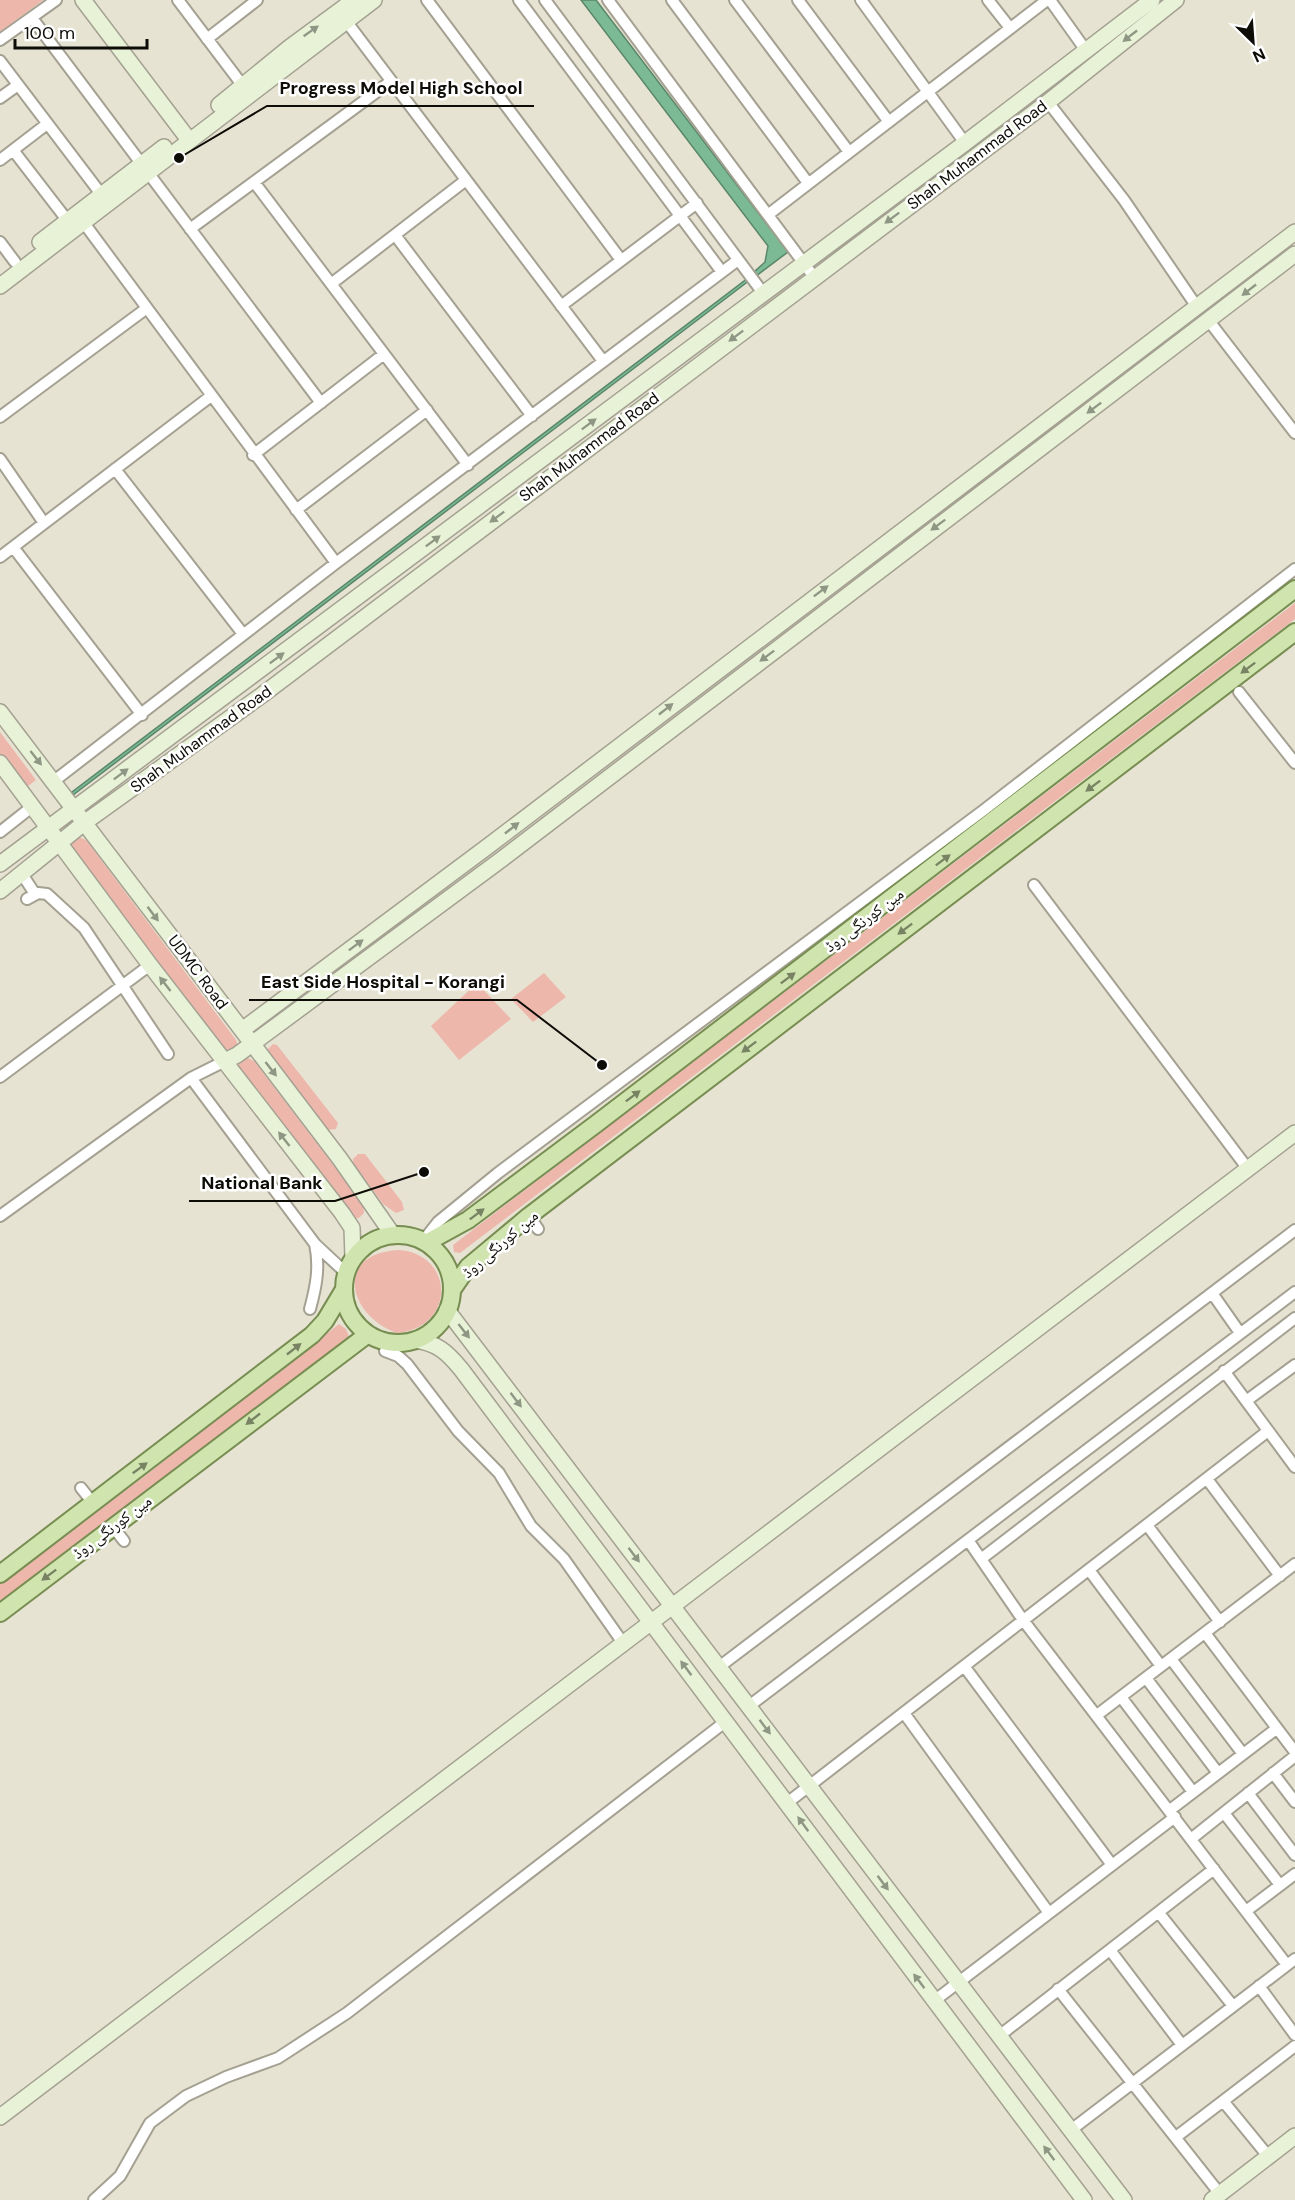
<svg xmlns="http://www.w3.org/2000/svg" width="1295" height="2200" viewBox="0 0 1295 2200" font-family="'DM Sans','Noto Naskh Arabic',sans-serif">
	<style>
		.green { fill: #edb7ac }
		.water { fill: #7bba95; stroke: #5a866a; stroke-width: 1.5 }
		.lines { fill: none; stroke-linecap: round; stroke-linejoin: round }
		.street-casing { stroke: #a5a192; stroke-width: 14 }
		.secondary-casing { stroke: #a5a192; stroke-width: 18 }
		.primary-casing { stroke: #778d51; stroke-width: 20 }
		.street { stroke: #fff; stroke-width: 10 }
		.secondary { stroke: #e7f2d7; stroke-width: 15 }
		.primary { stroke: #d0e4af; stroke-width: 16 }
		.oneway { fill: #909684 }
		.oneway2 { fill: #788363 }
		.labels { text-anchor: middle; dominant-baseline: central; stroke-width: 5; stroke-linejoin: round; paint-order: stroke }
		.street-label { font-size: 16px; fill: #0d0c07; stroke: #fff }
		.leader { fill: none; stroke: #0d0c07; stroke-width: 2 }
		.callout-dot { fill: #0d0c07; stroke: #fff; stroke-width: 2 }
		.callout-label { font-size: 18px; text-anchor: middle; font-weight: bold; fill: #0d0c07; stroke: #fff; stroke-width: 5; stroke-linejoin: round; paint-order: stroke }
	</style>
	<rect width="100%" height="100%" fill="#e7e3d2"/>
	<path class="green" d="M0 0H43L0 32Z
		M1295 603V619L460 1253 454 1252 453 1245Z
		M0 732 36 780 24 789 0 757Z
		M79 837 86 840 236 1040 238 1047 230 1053 225 1051 70 848 71 842Z
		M544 973 566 997 533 1022 511 999Z
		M477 983 511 1019 459 1060 431 1026Z
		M273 1044 277 1045 338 1123 336 1129 327 1130 266 1051Z
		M248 1058 254 1061 363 1204 364 1213 359 1218 353 1219 238 1069 239 1063Z
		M358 1154H365L402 1202 404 1210 396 1213 383 1204 353 1163V1159Z
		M399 1250C455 1254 456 1328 397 1333 348 1316 333 1253 399 1250Z
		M339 1324 346 1329 349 1337 0 1603V1583L142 1478Z"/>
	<path class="water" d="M581 0H596L788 252 756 276 754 272 765 262 768 246Z
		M748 278 750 280 73 795 72 792Z"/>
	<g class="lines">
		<defs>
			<path id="street" d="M178 0 243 86
				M427 0 621 260
				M519 0 722 272
				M545 0 763 293
				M608 0 814 277
				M672 0 808 183
				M735 0 849 152
				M798 0 889 122
				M861 0 965 143
				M988 0 1010 28
				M1050 0 1087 52
				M343 17 603 361
				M32 18 321 403
				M207 39 257 0
				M0 40 56 0
				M0 61 101 194
				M0 98 18 85
				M1048 102 1124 200 1197 307
				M13 150 67 220
				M0 160 47 124
				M254 182 468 465
				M769 214 1047 0
				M81 219 336 563
				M190 229 390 82
				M395 235 532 416
				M0 242 15 262
				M331 284 466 180
				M561 306 697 203
				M1209 321 1295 433
				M0 417 147 308
				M253 455 384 354
				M0 459 44 523
				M115 469 243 634
				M296 510 427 410
				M13 547 142 715
				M0 557 211 396
				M1239 692 1295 763
				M54 781 336 563 738 260
				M0 832 33 806
				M22 874 35 894
				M1034 885 1248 1169
				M27 899 38 893 47 894 84 928 168 1054
				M0 1077 150 965
				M191 1078 315 1244C320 1267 316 1287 310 1309
				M0 1216 191 1078 225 1061
				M529 1216 538 1229
				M423 1241 438 1222 498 1173 984 810 1295 569
				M315 1244 346 1273
				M1212 1293 1240 1333
				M385 1351 398 1356 407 1364 458 1431 499 1473 531 1526 564 1559 623 1643
				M385 1351 415 1340
				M1224 1371 1295 1467
				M1246 1401 1295 1365
				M1207 1479 1280 1576
				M81 1488 93 1503
				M1147 1525 1220 1622
				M113 1527 124 1541
				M968 1540 981 1559 1295 1318
				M981 1559 1023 1620 1287 1965
				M1089 1570 1161 1666
				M1205 1633 1295 1752
				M1171 1659 1243 1754
				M964 1666 1112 1865
				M719 1667 1295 1230
				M1146 1678 1218 1773
				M1121 1697 1193 1792
				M749 1706 1295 1292
				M904 1713 1049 1913
				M1097 1715 1295 1564
				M1273 1773 1295 1802
				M1248 1793 1295 1855
				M787 1803 1268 1431
				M1170 1810 1276 1729
				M1224 1813 1280 1885
				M1191 1839 1295 1756
				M1246 1911 1295 1874
				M1159 1913 1233 2006
				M1110 1950 1182 2045
				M1259 1986 1295 2035
				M1058 1989 1220 2194
				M934 2001 1175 1817
				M999 2036 1214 1869
				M1223 2101 1268 2156
				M1071 2130 1295 1959
				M1176 2137 1295 2046
				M94 2200 120 2176 150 2123 186 2096 226 2077 278 2058 347 2013 725 1722"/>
			<path id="secondary" d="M83 0 189 140
				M219 105 290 47 354 0
				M40 242 164 147
				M0 286 374 0
				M0 712 340 1159 393 1235
				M0 763 150 965 342 1213 352 1228 353 1258
				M0 864 965 143 1152 0
				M0 891 84 823 262 695 1048 102 1176 0
				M242 1030 491 844 1295 232
				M225 1061 237 1055 502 859 1295 254
				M447 1310 1124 2200
				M415 1340C437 1343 447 1352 461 1369L1084 2200
				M0 2117 1295 1133
				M1212 2200 1295 2136"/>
			<path id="primary" d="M344 1289a54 54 0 1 1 108 0a54 54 0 1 1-108 0Z
				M426 1243 468 1220 596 1124 1295 589
				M452 1290 468 1267 529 1216 1295 632
				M0 1574 312 1335 325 1321 343 1291
				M0 1613 368 1334"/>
		</defs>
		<use href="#street" class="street-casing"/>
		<use href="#secondary" class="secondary-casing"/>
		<use href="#primary" class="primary-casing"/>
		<use href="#street" class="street"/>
		<use href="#secondary" class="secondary"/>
		<use href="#primary" class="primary"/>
	</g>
	<defs><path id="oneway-solid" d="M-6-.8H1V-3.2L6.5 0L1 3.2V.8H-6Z" transform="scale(1.5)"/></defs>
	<g class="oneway">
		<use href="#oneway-solid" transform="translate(311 31) rotate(-35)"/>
		<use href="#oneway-solid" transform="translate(1130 36) rotate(142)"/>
		<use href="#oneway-solid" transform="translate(892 218) rotate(143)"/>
		<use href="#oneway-solid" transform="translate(1249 290) rotate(142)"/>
		<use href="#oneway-solid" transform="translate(736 336) rotate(143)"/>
		<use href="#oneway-solid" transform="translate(1094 408) rotate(143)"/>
		<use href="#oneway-solid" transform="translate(589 424) rotate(-37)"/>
		<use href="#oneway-solid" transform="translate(497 517) rotate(143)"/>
		<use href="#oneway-solid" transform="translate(938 525) rotate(143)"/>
		<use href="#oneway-solid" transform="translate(433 541) rotate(-37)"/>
		<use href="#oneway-solid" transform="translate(821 591) rotate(-37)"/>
		<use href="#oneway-solid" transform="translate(767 656) rotate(143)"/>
		<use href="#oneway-solid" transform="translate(277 658) rotate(-37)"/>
		<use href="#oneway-solid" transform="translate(666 709) rotate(-38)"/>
		<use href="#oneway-solid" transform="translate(36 758) rotate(52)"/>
		<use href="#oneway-solid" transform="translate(121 774) rotate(-37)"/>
		<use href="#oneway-solid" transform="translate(512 828) rotate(-38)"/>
		<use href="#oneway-solid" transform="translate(153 914) rotate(53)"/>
		<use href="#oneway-solid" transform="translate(356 945) rotate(-37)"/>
		<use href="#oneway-solid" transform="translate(165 984) rotate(-128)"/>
		<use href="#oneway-solid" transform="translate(271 1069) rotate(52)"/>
		<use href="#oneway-solid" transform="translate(284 1139) rotate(-128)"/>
		<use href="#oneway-solid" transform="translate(464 1331) rotate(52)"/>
		<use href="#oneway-solid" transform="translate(516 1400) rotate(53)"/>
		<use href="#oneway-solid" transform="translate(634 1555) rotate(53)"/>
		<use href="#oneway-solid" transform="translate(686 1668) rotate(-127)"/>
		<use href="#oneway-solid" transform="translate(765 1727) rotate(53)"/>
		<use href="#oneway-solid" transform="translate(803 1824) rotate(-126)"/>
		<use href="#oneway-solid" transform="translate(883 1883) rotate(53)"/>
		<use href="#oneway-solid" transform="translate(919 1981) rotate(-127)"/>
		<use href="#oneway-solid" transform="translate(1049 2153) rotate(-127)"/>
	</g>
	<g class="oneway2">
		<use href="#oneway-solid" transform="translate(1248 668) rotate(143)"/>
		<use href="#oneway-solid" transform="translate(1093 786) rotate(143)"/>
		<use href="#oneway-solid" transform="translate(943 860) rotate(-37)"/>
		<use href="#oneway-solid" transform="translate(905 929) rotate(143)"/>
		<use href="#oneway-solid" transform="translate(788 978) rotate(-37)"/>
		<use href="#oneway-solid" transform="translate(749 1047) rotate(143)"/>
		<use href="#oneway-solid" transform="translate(633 1096) rotate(-37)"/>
		<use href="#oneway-solid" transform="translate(477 1214) rotate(-37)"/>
		<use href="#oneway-solid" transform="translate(294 1349) rotate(-38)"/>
		<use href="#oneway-solid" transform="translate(253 1419) rotate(142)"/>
		<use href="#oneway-solid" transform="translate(140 1468) rotate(-36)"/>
		<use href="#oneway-solid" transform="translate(49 1575) rotate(143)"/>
	</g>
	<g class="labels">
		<g class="street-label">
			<text transform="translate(977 155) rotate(-37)">Shah Muhammad Road</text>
			<text transform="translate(589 447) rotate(-37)">Shah Muhammad Road</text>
			<text transform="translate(201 739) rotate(-36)">Shah Muhammad Road</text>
			<text transform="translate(864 920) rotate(-37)">مین کورنگی روڈ</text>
			<text transform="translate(198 972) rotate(53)">UDMC Road</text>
			<text transform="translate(500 1244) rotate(-41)">مین کورنگی روڈ</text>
			<text transform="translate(112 1527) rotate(-37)">مین کورنگی روڈ</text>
		</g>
	</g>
	<path class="leader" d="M179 158L267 106H534M602 1065L517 1000H249M424 1172L335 1201H189"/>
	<g class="callout-dot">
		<circle cx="179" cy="158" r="6"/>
		<circle cx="602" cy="1065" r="6"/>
		<circle cx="424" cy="1172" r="6"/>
	</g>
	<g class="callout-label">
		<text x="401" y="94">Progress Model High School</text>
		<text x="383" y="988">East Side Hospital - Korangi</text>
		<text x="262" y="1189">National Bank</text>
	</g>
	<g transform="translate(1253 42) rotate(155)" stroke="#ffffff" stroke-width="4.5" paint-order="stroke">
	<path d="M0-4.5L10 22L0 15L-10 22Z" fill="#0d0c07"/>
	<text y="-9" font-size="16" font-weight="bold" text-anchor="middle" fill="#0d0c07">N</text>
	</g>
	<path d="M15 39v9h132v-9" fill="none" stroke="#0d0c07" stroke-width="3"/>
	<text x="24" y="39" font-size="18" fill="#0d0c07" stroke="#ffffff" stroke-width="4.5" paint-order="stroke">100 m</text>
</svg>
